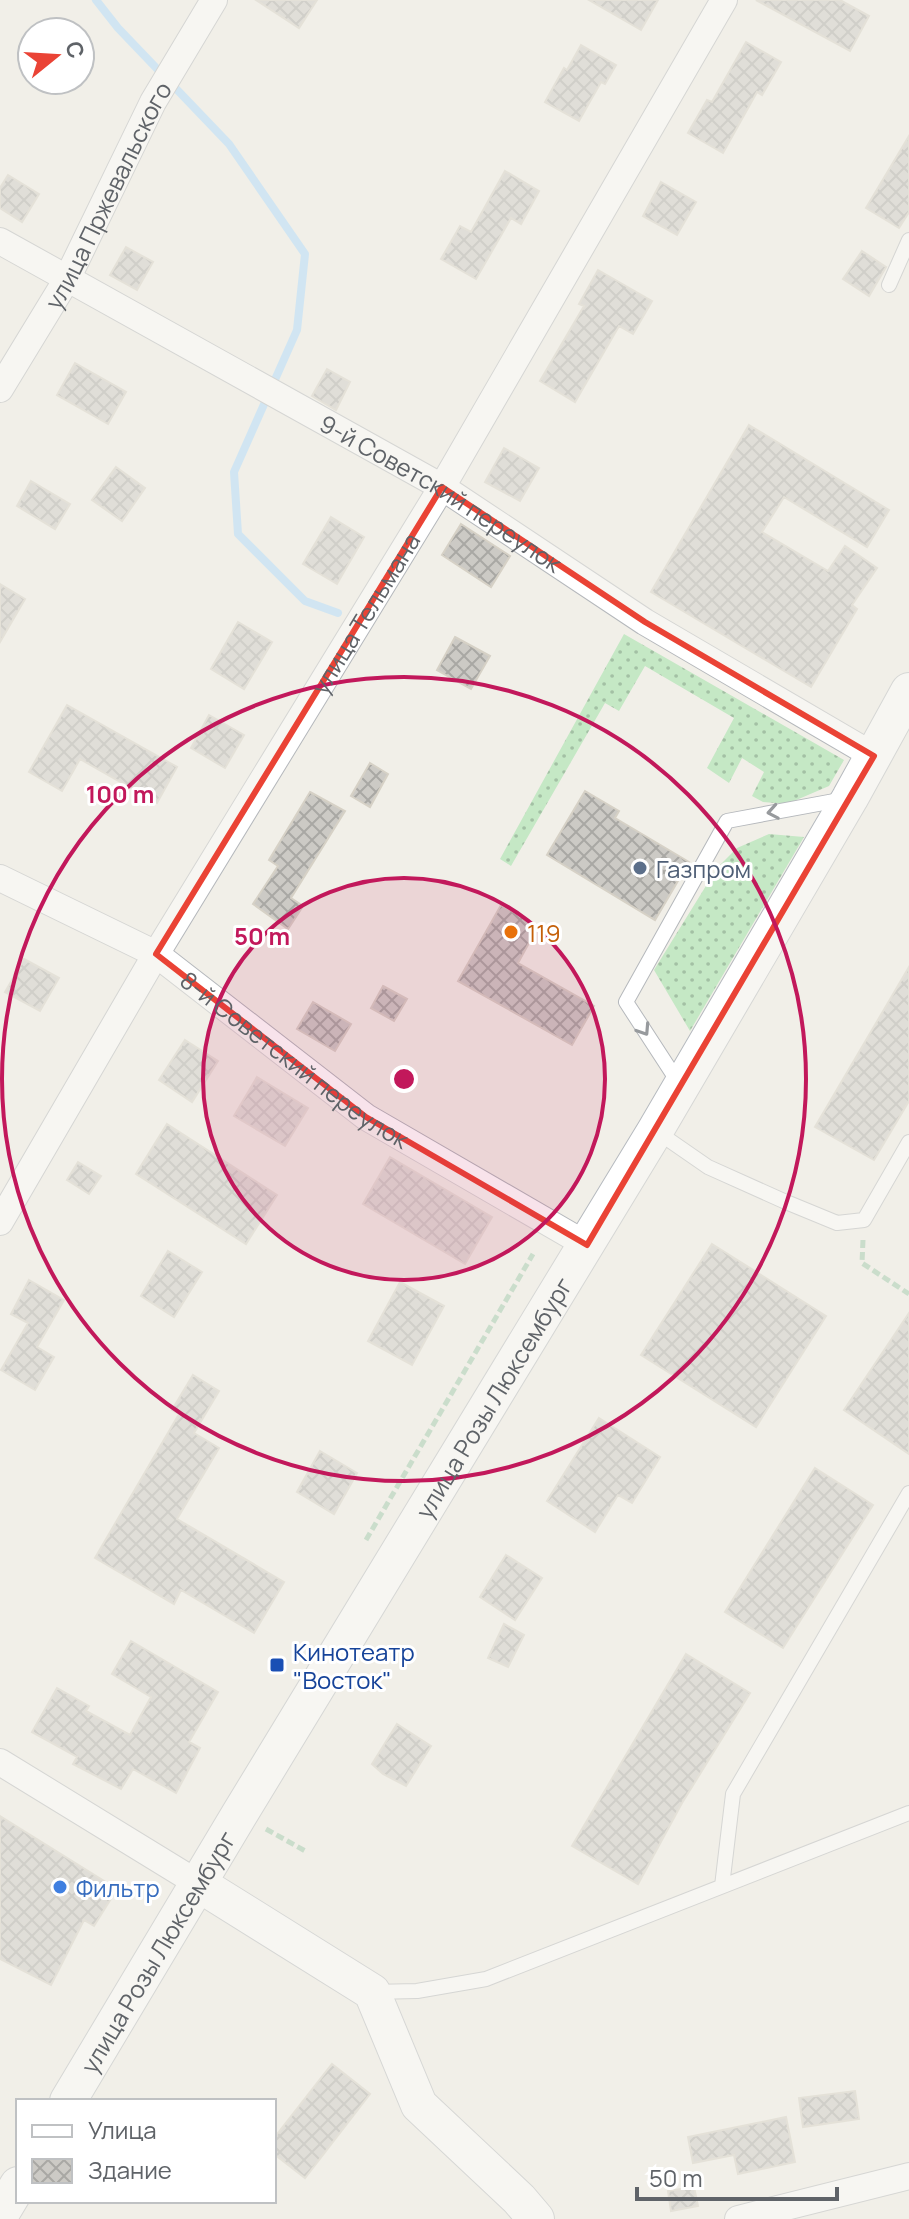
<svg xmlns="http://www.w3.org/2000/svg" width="909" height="2219" viewBox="0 0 909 2219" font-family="Manrope,sans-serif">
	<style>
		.grass { fill: url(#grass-dots) }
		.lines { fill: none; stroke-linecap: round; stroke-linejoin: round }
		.stream { stroke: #aadaff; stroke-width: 8 }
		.building { fill: url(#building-cross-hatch); stroke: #d6d1c6; stroke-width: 2 }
		.lane-casing { stroke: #b5b8bc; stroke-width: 16 }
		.street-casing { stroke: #b5b8bc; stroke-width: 28 }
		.secondary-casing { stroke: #b6babf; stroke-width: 38 }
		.path { stroke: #9cc7a9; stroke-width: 5; stroke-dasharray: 8 4; stroke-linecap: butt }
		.lane { stroke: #fff; stroke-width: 14 }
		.street { stroke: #fff; stroke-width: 26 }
		.secondary { stroke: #fff; stroke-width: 36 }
		.oneway { stroke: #979a9d }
		.marked { fill: none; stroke: #ea4335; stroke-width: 6; stroke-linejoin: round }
		.ring { fill: none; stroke: #c2185b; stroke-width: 4 }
		.service-dot { fill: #5c6f8a; stroke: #fff; stroke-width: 3 }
		.food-dot { fill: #e8710a; stroke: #fff; stroke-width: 3 }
		.transit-dot { fill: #1a4fb4; stroke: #fff; stroke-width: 3 }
		.shop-dot { fill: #3f7fe0; stroke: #fff; stroke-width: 3 }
		.labels { text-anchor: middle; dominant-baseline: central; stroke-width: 6; stroke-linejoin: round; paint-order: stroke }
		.street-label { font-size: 24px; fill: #5f6368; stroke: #fff }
		.service-label { font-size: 24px; fill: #4e5e75; stroke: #fff; text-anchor: start }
		.food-label { font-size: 24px; fill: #c56008; stroke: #fff; text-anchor: start }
		.transit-label { font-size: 24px; fill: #164399; stroke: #fff; text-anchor: start }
		.shop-label { font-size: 24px; fill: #366cbe; stroke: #fff; text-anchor: start }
		.centre { fill: #c2185b; stroke: #fff; stroke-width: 4 }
		.ring-label { font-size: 24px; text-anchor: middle; font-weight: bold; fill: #c2185b; stroke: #fff; stroke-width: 6; stroke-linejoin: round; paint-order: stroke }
	</style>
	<defs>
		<pattern id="grass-dots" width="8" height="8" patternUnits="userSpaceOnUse" patternTransform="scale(2)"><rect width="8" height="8" fill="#c5e8c5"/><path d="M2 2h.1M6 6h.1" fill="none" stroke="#a3c0a4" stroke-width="1.8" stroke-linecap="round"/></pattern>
		<pattern id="building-cross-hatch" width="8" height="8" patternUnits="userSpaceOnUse" patternTransform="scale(2)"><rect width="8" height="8" fill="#cccac5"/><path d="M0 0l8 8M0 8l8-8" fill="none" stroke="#a9a8a4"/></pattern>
	</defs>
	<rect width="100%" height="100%" fill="#f1efe8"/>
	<path class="grass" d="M624 634 844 760 829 786 787 804 763 802 752 796 764 772 742 758 729 783 707 768 734 718 645 666 619 711 605 703 511 866 500 859Z
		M769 834 804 837 690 1031 654 970 717 868 737 848Z"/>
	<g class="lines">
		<path class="stream" d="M96 0 118 28 229 144 305 254 297 330 234 472 238 534 305 601 338 613"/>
	</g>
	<path class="building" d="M256 0H317L299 28Z
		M589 0H658L641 30Z
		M756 0H840L869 16 850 51Z
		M746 42 781 62 762 95 757 92 723 153 688 133 707 100 712 102Z
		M581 45 616 65 605 84 601 82 579 121 545 102 564 68 567 70Z
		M909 136V212L899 228 866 208Z
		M505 171 539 191 521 224 511 218 476 279 441 259 460 226 471 232Z
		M8 175 39 194 22 222 0 208V188Z
		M661 182 696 202 677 235 643 216Z
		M126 247 153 262 137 290 110 275Z
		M862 251 886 267 869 296 843 279Z
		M598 270 652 301 633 334 619 326 575 402 540 381 584 306 579 304Z
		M75 363 126 392 108 424 57 395Z
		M327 369 350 382 336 410 312 396Z
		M749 425 889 510 867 547 784 497 762 532 828 571 845 546 877 568 852 605 857 609 811 687 651 592Z
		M504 448 539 468 520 501 485 482Z
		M116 467 145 488 122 521 92 500Z
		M31 481 70 504 55 529 17 506Z
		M331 517 364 537 337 584 303 564Z
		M461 524 510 556 491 587 442 555Z
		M0 584 25 599 0 642Z
		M238 622 272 642 244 689 211 669Z
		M455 637 490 656 471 689 437 670Z
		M67 705 177 767 157 803 80 759 62 791 29 772Z
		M209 715 244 735 225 768 191 748Z
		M370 763 388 774 370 807 351 796Z
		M585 791 619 811 615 818 689 862 655 920 547 855Z
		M310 792 345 811 291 898 303 906 288 929 253 904 278 866 269 860Z
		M501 905 524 918 532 928 529 943 518 963 594 1006 572 1045 458 981Z
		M24 959 59 978 40 1011 5 992Z
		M909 967V1101L874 1160 815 1127Z
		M383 986 407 999 394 1021 371 1008Z
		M313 1002 351 1024 335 1051 297 1029Z
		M185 1040 218 1061 192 1102 159 1080Z
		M257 1077 308 1108 285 1146 234 1116Z
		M167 1124 277 1195 246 1244 136 1174Z
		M390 1157 492 1217 465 1264 363 1204Z
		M78 1162 101 1176 89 1194 67 1180Z
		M712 1244 826 1316 756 1427 641 1355Z
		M168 1251 202 1272 174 1317 141 1296Z
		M29 1280 64 1300 37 1347 54 1357 35 1390 1 1370 28 1323 11 1314Z
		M400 1282 444 1306 412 1365 368 1341Z
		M909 1313V1454L844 1410Z
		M193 1375 219 1391 194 1433 219 1448 177 1519 284 1582 254 1633 181 1590 174 1604 95 1558 179 1414 172 1410Z
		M599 1418 660 1457 632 1503 618 1495 595 1532 547 1501Z
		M320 1451 357 1473 334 1514 297 1492Z
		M815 1468 873 1505 783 1648 725 1612Z
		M506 1555 542 1578 515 1620 480 1597Z
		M504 1624 524 1635 508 1667 488 1658Z
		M131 1641 218 1692 189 1742 200 1748 176 1793 133 1769 121 1789 73 1764 77 1757 32 1732 57 1688 89 1706 86 1711 130 1735 151 1697 112 1674Z
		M686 1654 750 1693 682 1803 638 1884 572 1846Z
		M397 1724 431 1746 406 1786 383 1774 372 1764Z
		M0 1816 117 1889 94 1926 84 1920 51 1985 0 1959Z
		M332 2064 370 2094 305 2178 274 2154V2138Z
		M855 2091 859 2119 803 2127 799 2098Z
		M786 2117 795 2162 738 2174 734 2155 693 2163 688 2137Z
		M694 2187 698 2206 671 2211 668 2191Z"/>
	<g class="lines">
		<defs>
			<path id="lane" d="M889 285 909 240
				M680 1085 626 1002 727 821 845 799
				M656 1131 708 1167 786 1202 837 1223 864 1220 909 1142
				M722 1886 733 1794 909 1493
				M372 1992 417 1991 486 1979 909 1813"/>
			<g id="street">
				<path id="s1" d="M0 241 442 487 645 622 874 756"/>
				<path id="s2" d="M0 389 67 279 153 102 214 0"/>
				<path id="s3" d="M0 878 156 954 366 1117 587 1245"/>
				<path id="s4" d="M0 1222 156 954 442 487 724 0"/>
				<path d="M0 1762 199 1884"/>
				<path d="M738 2219 909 2176"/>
			</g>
			<g id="secondary">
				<path d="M199 1884 372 1992 419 2105 519 2199 536 2219"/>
				<path id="s5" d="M68 2101 239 1815 655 1131 850 798 909 691"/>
				<path d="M0 2215 18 2185"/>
			</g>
		</defs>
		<use href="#lane" class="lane-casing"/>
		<use href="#street" class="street-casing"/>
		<use href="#secondary" class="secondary-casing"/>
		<path class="path" d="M863 1240 862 1263 909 1294
			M366 1540 533 1254
			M266 1829 307 1852"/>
		<use href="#lane" class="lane"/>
		<use href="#street" class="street"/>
		<use href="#secondary" class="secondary"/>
	</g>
	<defs><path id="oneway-chevron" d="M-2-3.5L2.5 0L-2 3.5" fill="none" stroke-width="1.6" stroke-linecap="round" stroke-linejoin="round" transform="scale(2)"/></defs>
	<g class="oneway">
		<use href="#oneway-chevron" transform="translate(773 812) rotate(170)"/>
		<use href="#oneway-chevron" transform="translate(644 1030) rotate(57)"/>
	</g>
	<path d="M0 0H909V2219H0ZM442 487 645 622 874 756 587 1245 366 1117 156 954Z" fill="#f1efe8" fill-opacity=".55" fill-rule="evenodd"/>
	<path class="marked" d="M442 487 645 622 874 756 587 1245 366 1117 156 954Z"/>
	<circle cx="404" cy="1079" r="201" fill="#c2185b" fill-opacity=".12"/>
	<g class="ring">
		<circle cx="404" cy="1079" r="201"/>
		<circle cx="404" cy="1079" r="402"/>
	</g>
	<circle class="service-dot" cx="640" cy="868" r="8"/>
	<circle class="food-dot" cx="511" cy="932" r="8"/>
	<rect class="transit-dot" x="269" y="1657" width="16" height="16" rx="4"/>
	<circle class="shop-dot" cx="60" cy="1887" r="8"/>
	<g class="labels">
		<g class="street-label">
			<text stroke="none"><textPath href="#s2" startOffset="222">улица Пржевальского</textPath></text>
			<text stroke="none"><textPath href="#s1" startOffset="508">9-й Советский переулок</textPath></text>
			<text stroke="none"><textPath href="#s4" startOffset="710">улица Тельмана</textPath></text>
			<text stroke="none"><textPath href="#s3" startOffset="348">8-й Советский переулок</textPath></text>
			<text stroke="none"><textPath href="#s5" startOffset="822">улица Розы Люксембург</textPath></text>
			<text stroke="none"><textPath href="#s5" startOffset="174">улица Розы Люксембург</textPath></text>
		</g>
		<g class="service-label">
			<text x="656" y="868">Газпром</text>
		</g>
		<g class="food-label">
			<text x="527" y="932">119</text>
		</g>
		<g class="transit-label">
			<text x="293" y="1651">Кинотеатр<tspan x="293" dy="28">"Восток"</tspan></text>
		</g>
		<g class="shop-label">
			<text x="76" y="1887">Фильтр</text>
		</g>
	</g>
	<circle cx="404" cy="1079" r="12" class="centre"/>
	<g class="ring-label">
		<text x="120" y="803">100 m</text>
		<text x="262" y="945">50 m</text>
	</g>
	<rect x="16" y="2099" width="260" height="104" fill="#ffffff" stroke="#bfc1c3" stroke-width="2"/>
	<rect x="32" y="2125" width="40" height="12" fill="#ffffff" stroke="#bfc1c3" stroke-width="2"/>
	<text x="88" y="2139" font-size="24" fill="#5f6368">Улица</text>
	<rect x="32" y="2159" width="40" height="24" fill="url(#building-cross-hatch)" stroke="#bfc1c3" stroke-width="2"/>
	<text x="88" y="2179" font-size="24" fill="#5f6368">Здание</text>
	<g transform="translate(56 56) rotate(72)"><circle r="38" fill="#ffffff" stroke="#bfc1c3" stroke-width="2"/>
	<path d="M0-6L14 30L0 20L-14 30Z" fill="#ea4335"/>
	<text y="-12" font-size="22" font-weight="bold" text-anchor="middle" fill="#5f6368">С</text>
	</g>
	<path d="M637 2187v12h200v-12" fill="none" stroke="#5f6368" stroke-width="4"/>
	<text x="649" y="2187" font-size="24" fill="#5f6368" stroke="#ffffff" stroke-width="6" paint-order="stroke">50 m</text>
</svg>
